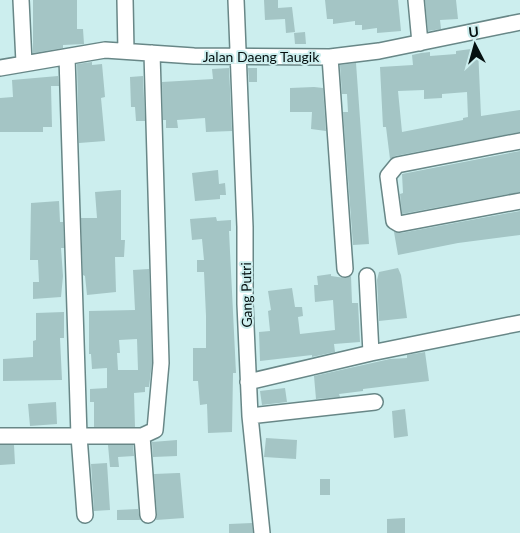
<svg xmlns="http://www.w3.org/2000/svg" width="520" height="533" viewBox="0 0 520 533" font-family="Lato,sans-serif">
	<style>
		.building { fill: #a4c5c5; fill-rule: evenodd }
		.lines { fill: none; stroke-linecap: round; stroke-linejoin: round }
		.minor-casing { stroke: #688787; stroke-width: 18 }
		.minor { stroke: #fff; stroke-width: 15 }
		.labels { text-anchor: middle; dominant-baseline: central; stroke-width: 4; stroke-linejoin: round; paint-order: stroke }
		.street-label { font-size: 14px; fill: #051010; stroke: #cee }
	</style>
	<rect width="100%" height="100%" fill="#cee"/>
	<path class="building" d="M33 0H77V29H83L84 44 63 45V48L33 53Z
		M264 0H278V8L292 7 295 32 286 33 285 19 265 20Z
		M325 0H398L401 31 377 33V28L362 30V25H355V21L333 24V19H327Z
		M425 0H456L458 19 440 20 441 29 428 31Z
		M305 32 306 44H295L294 33Z
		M478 48 481 116 520 110V132L395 156 390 159 386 127H383L380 67 413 65 412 55 421 53 430 52V56L456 54V51ZM424 90V99L442 98V94L467 92 468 117 463 118V120L402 132 398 91Z
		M92 62V65L102 64 105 97 101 98 105 141 79 143 77 64Z
		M356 63 369 244 353 245 343 112H348L347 94H342L340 65Z
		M229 68 232 131 206 132 205 118 177 120 178 128H166V120H163L162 82 213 79 212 69Z
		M248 68H257V82H249Z
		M58 76 59 86H51L52 127H43V132H0V98L13 97 12 80Z
		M143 76 145 121H136L135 107H131L130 77Z
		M314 87 323 88 326 131 311 129 312 112H290V88Z
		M520 151V192L402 214 400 194 403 193 402 174Z
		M218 170 219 184 225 183 226 195H220V199L195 201 192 173Z
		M121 190V240H125L124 257H115L116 292 87 295 85 276 83 275 81 218H97L95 192Z
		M59 201 60 222H63L64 248H61L63 276 61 297 33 299V282H39L38 260H30L31 203Z
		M520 211V235L458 243 398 255 394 232 401 233Z
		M216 217 217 221 231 220V231H229L236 373H233L232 432 208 433 207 404 200 405 198 381H193V348H206V316L204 272H197V260H204L202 239 192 240 190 219Z
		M398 268 401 275 407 318 379 321 377 280 379 272Z
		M149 269 152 363 149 387H145V392L134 393 135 427H94V402H90V389L107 388V368L92 369 91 354H89V311L135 310 133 270ZM137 339 138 370H118L117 353H120L119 340Z
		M331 274V276L345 278 351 276 352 303H358L360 342 334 344 335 352 312 357V355L260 361 259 332 270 331 268 311 271 310 268 291 292 288 295 307H302L303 316 298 317 300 334 335 330 333 300 315 302 314 285H318L317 276Z
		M64 312V338H60L62 380 3 381V359L33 357V341L36 340V313Z
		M425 352 429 381 363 389V391L339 394 340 397 316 399 314 376 390 359 407 358V355Z
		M285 388 287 402 262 405 260 391Z
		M56 402 57 424 30 426 28 404Z
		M405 409 408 436 394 438 392 411Z
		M266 438 297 440 296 459 264 457Z
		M177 440V456L153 457 152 442Z
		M0 445H14L15 464 0 465Z
		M108 445H133L134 456 118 457 119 467H110Z
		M107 463 110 510 94 511 91 464Z
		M178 473H180L184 518 156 520 157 514 154 474Z
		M320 479H330V495H320Z
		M138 509 140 520H117V510Z
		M405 518V533H387V519Z
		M252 523 253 533H229V524Z"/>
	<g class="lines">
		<defs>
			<path id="minor" d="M21 0 24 63
				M125 0 126 51
				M236 0 245 227V304L250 416 262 533
				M416 0 420 43
				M67 57 79 436 85 515
				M330 57 345 269
				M0 68 105 50 194 56 330 57 379 51 520 22
				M520 141 397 165 388 176 394 221 399 224 520 201
				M367 276 371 353
				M248 382 371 353 520 323
				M250 416 375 402
				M0 436H142L155 430 161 363 152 53
				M142 436 148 515"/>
		</defs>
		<use href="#minor" class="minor-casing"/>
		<use href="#minor" class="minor"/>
	</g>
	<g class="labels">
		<g class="street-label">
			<text x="261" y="56">Jalan Daeng Taugik</text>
			<text transform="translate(246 295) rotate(-91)">Gang Putri</text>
		</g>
	</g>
	<g transform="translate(475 45) rotate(354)" stroke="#cceeee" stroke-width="4" paint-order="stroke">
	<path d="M0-4L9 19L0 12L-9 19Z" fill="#051010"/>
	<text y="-8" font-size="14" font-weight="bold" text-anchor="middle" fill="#051010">U</text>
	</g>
</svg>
